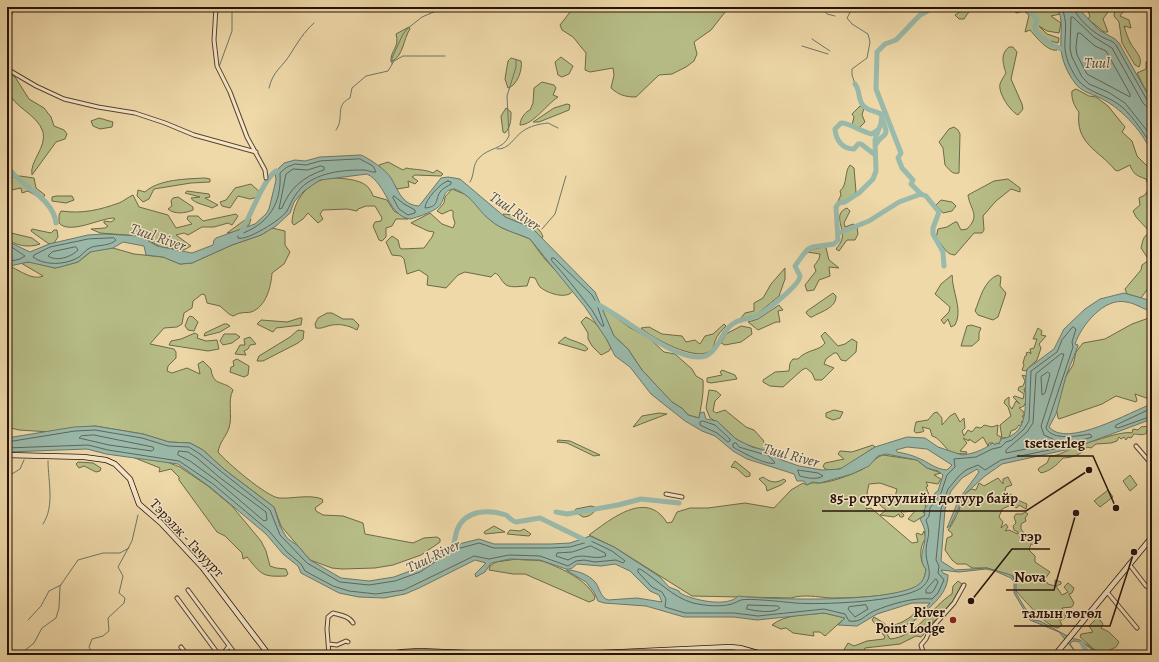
<svg xmlns="http://www.w3.org/2000/svg" width="1159" height="662" viewBox="0 0 1159 662" font-family="Alegreya,serif">
	<style>
		.green { fill: #b8bf89; stroke: #6f6848 }
		.water { fill: #9abaab; stroke: #6c776a; fill-rule: evenodd }
		.lines { fill: none; stroke-linecap: round; stroke-linejoin: round }
		.shore { stroke: #60665a; stroke-width: 1 }
		.stream { stroke: #6c776a; stroke-width: 1 }
		.river { stroke: #9abaab; stroke-width: 5 }
		.minor-casing { stroke: #584430; stroke-width: 5 }
		.secondary-casing { stroke: #261208; stroke-width: 6 }
		.minor { stroke: #f5e6c7; stroke-width: 3 }
		.secondary { stroke: #f5e6c7; stroke-width: 4.5 }
		.poi-dot { fill: #8f2418; stroke: #f5e6c7; stroke-width: 1.5 }
		.labels { text-anchor: middle; dominant-baseline: central; stroke-width: 3; stroke-linejoin: round; paint-order: stroke }
		.street-label { font-size: 14px; fill: #261208; stroke: #f5e6c7 }
		.poi-label { font-size: 14px; font-weight: bold; fill: #261208; stroke: #f5e6c7; text-anchor: end }
		.water-label { font-size: 15px; font-style: italic; fill: #4f4d41; stroke: #f5e6c7 }
		.leader { fill: none; stroke: #261208; stroke-width: 1.5 }
		.callout-dot { fill: #261208; stroke: #f5e6c7; stroke-width: 1.5 }
		.callout-label { font-size: 15px; text-anchor: middle; font-weight: bold; fill: #261208; stroke: #f5e6c7; stroke-width: 3; stroke-linejoin: round; paint-order: stroke }
	</style>
	<rect width="100%" height="100%" fill="#efd9a9"/>
	<filter id="stains"><feTurbulence type="fractalNoise" baseFrequency=".005" numOctaves="4"/><feColorMatrix values="0 0 0 0 .2 0 0 0 0 .09 0 0 0 0 .02 0 0 0 .5 -.17"/></filter>
	<radialGradient id="worn" r=".72"><stop offset=".6" stop-color="#630" stop-opacity="0"/><stop offset="1" stop-color="#630" stop-opacity=".3"/></radialGradient>
	<path class="green" d="M574 7H729L711 30 694 42 697 54 694 61 686 67 672 74 659 75 636 97C625 97 619 95 611 88L614 75 613 68 590 72 585 70 586 53 573 37 562 30 560 25Z
		M966 7H975L968 13 964 19H959L955 15Z
		M1011 7H1054L1060 14 1051 16 1061 23 1059 33 1047 31 1039 26 1047 34 1059 38 1058 43 1051 41 1057 50C1048 52 1036 37 1030 30L1025 32 1029 15 1024 11 1016 13Z
		M1086 7H1107L1108 12 1103 19 1108 32H1104L1088 19 1090 16Z
		M1115 7H1127L1120 16 1129 20 1131 28 1124 26C1126 32 1128 39 1131 44 1135 51 1144 58 1139 67L1135 65 1122 43 1119 22 1114 16Z
		M409 27 410 29C403 39 404 56 391 62 390 50 400 48 396 34Z
		M1009 47H1013L1017 52 1011 79 1022 104 1023 109 1018 115C1010 111 998 93 1000 84 1001 81 1004 76 1006 73 1003 64 1000 54 1009 47Z
		M561 57 573 66 569 74 562 77 558 75 555 62Z
		M511 58 521 61C523 69 517 86 508 88L505 79 508 61Z
		M1149 59H1152V96L1146 91 1137 73 1146 69V62Z
		M7 71 15 77 29 99 44 108 51 117 54 126 64 130 67 134 65 139 56 142 32 175C29 162 47 147 43 132 37 113 13 108 7 89 5 84 7 76 7 71Z
		M542 82 554 85 556 88 553 95 558 97C547 104 533 125 520 125 520 119 525 112 530 110L533 103 534 88Z
		M1076 89 1089 96 1096 97 1108 106 1125 127 1122 132 1132 141 1137 156 1152 171V283L1141 298 1127 294 1125 289 1141 270 1142 265 1149 260 1141 248C1143 240 1143 235 1151 233L1136 217 1133 211 1140 205 1139 198 1145 195 1149 188 1146 179C1137 176 1133 174 1130 165L1118 171 1115 170C1099 150 1075 144 1079 112 1074 106 1071 98 1072 91Z
		M567 104 570 105 569 110 539 122H533L554 108Z
		M860 106 864 108 862 115 865 122 858 129 852 125 854 117 852 114Z
		M506 108 511 112C511 119 511 127 505 133L503 132 501 116Z
		M99 118 113 122 112 127 100 129 93 126 91 121Z
		M954 127 958 130 960 134 959 173C952 175 949 169 945 165L943 148 939 142 949 129Z
		M388 162 403 170 406 168C415 170 425 169 433 173L437 170 443 174 441 176 415 175 412 177 418 181 415 184 408 181 409 187 397 189 390 178 380 168 379 165Z
		M850 165 854 168 856 192 848 200 840 202 838 201 841 195 840 191C848 184 844 172 850 165Z
		M20 176 34 178 36 188 45 195 42 199 28 191 22 193 21 188 7 191V178Z
		M205 178 210 179V182L191 183 154 189 149 199 143 202 137 196 138 190 145 192C159 179 187 179 205 178Z
		M327 178C338 178 364 178 370 190 372 192 372 194 373 196L387 200 394 211 408 219H396L392 226 386 228V237L382 241 379 240 373 226 375 222 381 221 382 218 375 206H366L358 209 357 211 347 209 323 210 320 214 323 219 318 223 308 213 303 219 294 225 292 223C293 202 305 184 327 178Z
		M1008 179 1020 188V192L1011 189 996 201 983 216 984 230 982 233H974L955 255C945 255 943 244 936 238L938 229 947 227 955 222H957L961 230 967 229C981 215 970 210 968 195L994 181Z
		M251 184 261 193 258 197 250 199 238 196 230 208 222 206 220 202 226 200 235 188Z
		M452 189 469 196 490 220 502 228 530 239 544 258 571 287 573 291C566 300 547 293 540 287 538 285 537 281 535 278L530 277 527 286C520 286 509 289 504 283 500 279 500 275 495 273L491 277 465 272 458 275 446 288 427 285 428 276 419 270 407 274 404 259 401 256 392 255 386 242 392 236 398 240 400 248 402 249 424 248 432 237 434 232 428 231 411 223 430 213 442 224 453 228 455 223 453 217V211L451 210 442 214 437 211 444 203 445 197Z
		M187 191 209 194 210 197 205 198 218 205 212 208C206 205 193 203 191 198L200 197 185 193Z
		M133 195 139 207 168 215 176 228 192 224 187 219 188 216H198L203 221 236 214 238 216 232 225 228 223 214 227H202L188 235 184 233 176 235 191 246 184 250 161 247 140 236 100 233 91 229 105 228 108 226 104 223V221L111 222 115 219 114 218C100 218 70 235 59 223V215L61 211C83 214 99 210 119 203 124 201 128 197 133 195Z
		M56 196H72L74 200 66 203 52 201V197Z
		M178 197 193 207V210C186 213 175 215 168 209L172 206 171 201 173 198Z
		M941 200 952 202 956 206 952 211 943 213 936 205Z
		M847 208 850 211 844 223 845 227 853 224 857 227 858 234 855 240H847L839 251 836 249C838 246 841 243 842 239 845 228 832 214 847 208Z
		M503 214C515 214 540 224 543 237L541 238 532 228 505 217Z
		M249 217 251 219 249 225 234 232 227 233Z
		M272 228 285 231V245L290 252 284 264 272 273C271 287 266 307 251 312 247 313 245 312 241 313 238 313 236 315 233 316L229 314 220 306 207 303 205 295 202 294 193 301 192 308 184 313 182 324 177 327 164 328 150 344 174 349 176 352V358L168 366 167 371 172 373 187 368 200 374 198 364 203 361 211 369C213 387 224 380 233 390 227 402 233 415 229 428 226 437 220 441 218 452 226 462 267 497 279 498 292 499 309 494 322 499L323 502 315 508 316 511 323 515 343 516 363 523 365 534 413 543 424 538 437 537 440 539V542L421 555 393 565 375 568 342 569 332 568 310 560 281 526 274 507 225 470 203 450 190 443 169 442 143 434 95 426 51 432 19 430 7 427V265C18 269 32 281 43 276L21 263 31 262 55 268 78 262 92 251 113 248 134 254 163 257 180 264 192 263 232 245 261 235Z
		M32 229 51 233 54 230H57L58 237 54 243 49 244 31 231Z
		M7 232 32 238 40 244C30 248 14 246 7 238Z
		M824 247 826 248 829 260 839 268 829 267 830 276 819 280 814 290 807 291 805 285 816 271 814 266 819 259 820 254 807 252 813 249Z
		M785 268V279L779 296 756 315 740 319 745 313 754 311V303L763 298 771 284Z
		M952 275C953 278 952 281 953 284 955 297 962 312 955 325L951 327 948 319 944 324 941 320 949 312 950 307 935 294 941 284Z
		M998 275 1001 277 1000 286 1006 293 998 317 993 320 978 315 975 311C980 299 984 280 998 275Z
		M833 293 836 296C836 308 822 311 812 317H810L806 313 807 311Z
		M779 305 783 310 778 311 780 322H776L758 330 748 322 758 319Z
		M602 310H606L629 327 650 339 664 352 675 354 692 369 696 376 703 380C704 394 701 406 699 418L688 415 683 409 672 402 662 392 642 370 628 349 614 336Z
		M327 313H332L343 319H353L359 325 357 330C348 325 338 323 328 326 324 327 321 329 316 328L315 324 318 318Z
		M1152 314V400L1135 394 1137 400 1136 402 1116 396 1102 404 1059 419 1058 418 1056 407 1066 376 1073 365 1076 352 1083 343 1105 339 1132 324 1146 319Z
		M190 316 193 317 198 322 194 331 188 330 185 326 188 318Z
		M586 317C598 322 606 337 611 348L609 351 601 355 592 346 588 339V333L581 322Z
		M300 318H302L301 325 276 328 273 332 257 324 261 320 287 322Z
		M224 324H227L230 326 220 332 204 336 205 333Z
		M724 324 726 326C722 330 717 335 715 341 714 344 714 348 710 351 696 362 652 338 641 328L649 327 662 334 682 336 686 342 695 340 700 344 705 336 713 334Z
		M971 325 981 328 979 333V340L972 346H961L967 326Z
		M741 326 751 328 752 334 741 342 725 345 721 343 726 334Z
		M1038 328 1042 331 1041 335 1046 336 1039 344 1041 348 1037 360 1025 371 1022 370 1024 365 1023 363 1025 356 1027 355 1026 353 1029 352 1031 354 1030 349 1034 348 1037 339H1033Z
		M298 330 304 331 303 339 298 343 263 361H257L259 356 290 337Z
		M825 332 838 346 845 344 852 339 857 342 856 352 846 361 841 360 837 353H834L826 359 824 364 834 368 822 380H815L812 373 806 368 802 370 783 387 770 386 763 382V380L775 372 789 371 790 363 793 359H798C807 349 820 351 825 343L821 336Z
		M195 333 198 335 197 338 206 341 217 340 219 349 208 351 169 345 171 341 181 339Z
		M224 334H236L240 337 232 343 223 345 220 341Z
		M250 337 256 344 250 345 248 349 244 351 246 355 235 354 240 345H245L244 339Z
		M565 337C571 341 585 343 588 349L585 351 558 343Z
		M237 359 249 366 248 375 244 377 230 372 231 367 234 366 233 361Z
		M722 370 735 375 737 379 711 383 707 382V378L722 375 720 372Z
		M1022 375 1026 376 1027 386 1024 389 1027 399 1024 406 1019 408 1024 412V416H1022L1025 420 1021 422 1023 424 1021 426 1019 425 1016 429 1011 431 1009 438H1002L1000 425 1011 416 1008 407 1004 403 1005 400 1009 397V405L1012 409 1016 401 1020 404 1013 397 1015 396 1023 399 1024 394 1018 390 1019 387 1023 386 1025 381Z
		M709 390 716 391 721 395 715 401 713 411 716 413 725 410 746 427 754 430 763 440 768 452 745 444 736 439 720 424 710 418 706 408Z
		M834 410 843 412 840 418 833 420 826 417V413Z
		M937 412 942 418V425L950 416 955 413 960 422 964 418 965 428 962 431 964 436 968 430 972 432 976 427 981 428 984 425 992 427 998 425 997 435 1001 437V442L994 445 993 443H989L988 446 983 437 975 443 969 439V441L963 438 967 443 960 451 967 452 966 454C961 453 953 455 948 450 944 446 938 437 932 436L930 429 922 427 924 431 922 432 916 433 914 431 916 422 928 420 934 413Z
		M659 413 667 414 633 427 642 416Z
		M1148 426H1150L1151 431 1149 432 1147 430V433C1142 436 1139 434 1134 434L1131 438 1128 437 1126 440 1124 437 1121 439 1119 437 1117 441 1111 443 1096 444 1091 448 1087 447C1082 455 1070 458 1063 458 1057 465 1050 471 1041 473L1038 470 1039 468 1047 463 1050 456C1060 456 1068 449 1078 446 1088 443 1124 430 1132 433L1133 429 1138 430 1141 427Z
		M558 440 570 441 600 455 594 456 567 443 557 442Z
		M873 445 875 447C859 456 845 474 825 469L823 466 825 463 844 459 838 454 840 451 852 452Z
		M883 455 917 460 927 468 941 473 934 475 941 479 938 484 926 482 928 486 926 487 931 500 925 505 926 509 923 511 925 515 914 522 908 519 915 511 903 512 902 510 901 512 904 515 903 517H900L899 514 894 517 880 515 886 510 880 505V502L878 500 885 495H893L895 497 897 489 880 483 869 484 867 493 869 502 866 509 871 508 912 543 918 542 916 534 917 533 922 535 924 531 926 538C919 546 919 561 926 569 925 575 924 581 919 585 901 597 852 598 831 598 817 597 804 594 791 598L692 596 614 547 589 535C611 519 647 489 667 523L672 522 677 512 690 508H708L745 503 774 508 791 490 803 483 807 485C812 482 814 483 819 483 832 482 848 476 861 470 869 466 874 458 883 455Z
		M130 456 167 462 180 467 208 486 232 506 261 541 266 551 270 566 276 568 286 569 288 574 286 576C262 577 262 575 247 557L243 559 242 553 225 536 217 532 179 480V477L171 469 159 472 160 468Z
		M735 461 750 473V476L746 477 736 468 731 467Z
		M78 462 93 463 101 468 100 471 96 472 84 466 79 468 76 464Z
		M1130 475 1137 485 1130 491 1123 481Z
		M763 477C770 482 775 484 784 479L786 481 781 485 767 491 766 486 759 479Z
		M1008 477 1012 485 1006 487 1003 497 1008 500 1010 494 1012 495 1015 499 1027 504 1026 509 1019 505 1017 508 1011 505 1002 509 999 517 1003 522 1001 528 1006 524 1008 527 1005 531 1009 530 1018 534V532L1014 530 1013 526 1016 523 1014 517 1016 514H1022L1025 512 1028 514 1025 518 1026 521 1021 524V529L1026 536V539L1030 537 1031 539 1027 542 1035 540 1036 541 1035 545 1031 544 1029 550 1035 556V562L1050 572 1045 579 1048 584 1055 586V580L1061 582V584L1056 586 1062 595 1068 592 1064 587 1068 583 1074 588 1072 593 1069 594 1074 603 1072 607 1062 608 1066 617 1062 620 1059 619 1062 625 1058 628C1046 627 1024 599 1015 590L1016 582 1013 576 987 568H972L966 564H957L952 560 945 550 947 538 952 536V533L948 530C952 526 962 505 962 500L967 498 965 494 971 489 976 490 979 483 984 486 998 478 1003 484V479Z
		M1108 490 1113 497 1100 507 1094 501Z
		M591 506 595 507 596 510C592 514 589 517 583 517L574 511 576 509Z
		M494 526 505 532 485 534 484 532Z
		M524 529 531 534 529 536 507 534 510 530 520 531Z
		M517 559C526 561 537 559 545 562 563 569 587 580 595 597L594 600 589 602 525 574H513L489 570 490 566 496 562Z
		M958 581 962 584 953 601 936 620 929 625 927 631 921 637 916 636 900 644 865 648 863 652 850 650 847 653H842L848 643 854 646 867 641 884 639 885 637 872 620 874 617 884 623 886 626C896 626 906 621 914 614L915 608 919 607 922 611 914 621 887 634 890 639C917 637 932 606 952 594L953 586Z
		M824 613 845 618 825 636 820 632H813L814 636 793 633 786 628 781 629 772 625C785 614 807 615 824 613Z
		M1097 618 1100 620 1103 624 1101 628 1109 632 1119 642 1116 647 1108 651 1109 655C1097 655 1089 644 1080 637L1081 634 1093 632 1089 626Z"/>
	<path class="water" d="M1057 7H1077L1099 30 1115 39 1119 43 1151 100 1152 155C1146 135 1122 109 1104 100 1094 94 1082 93 1075 83 1068 74 1062 61 1061 49 1060 34 1064 21 1057 7Z
		M361 155C370 159 386 170 391 178 398 190 402 205 419 206L441 178 448 177 460 179 505 217 532 228 595 292 614 336 628 349 642 370 672 402 683 409 688 415 699 418 700 413 704 412 706 419 717 421 736 439 752 447 772 452 779 459 799 466 822 470 840 469 875 447 907 437 925 438 938 447 962 455C973 454 983 450 993 443L995 445 996 443 999 444 1001 439C1035 434 1022 393 1027 369L1054 349 1064 329 1085 309 1100 299 1124 293 1152 301V312C1143 309 1135 303 1126 302 1104 297 1081 326 1075 344L1078 345V346L1066 376 1056 414 1049 427C1067 449 1131 411 1152 404V419L1074 448 1002 464 985 476 965 494 950 526 947 528 959 499 979 472 977 469 962 478 951 491 945 509 941 561 955 570 987 568 1011 575 1016 582V593L1025 608 1034 616 1027 611 1033 620 1040 621 1071 638 1080 640 1102 655H1099C1091 649 1083 641 1073 641L1070 644 1078 655 1059 632 1030 620 1014 593V582L1011 578 995 571 986 569 959 572 941 570 943 573 948 575C948 596 927 609 914 621L930 603H912L877 614 857 626 838 625 845 618 824 613 757 620 734 617H684L646 606 604 603 598 601 594 592 586 582 566 570C576 570 588 574 595 582 600 588 600 597 608 600L637 598 662 602 659 595 650 591 630 571 615 564 601 566 577 564 571 569H566L540 560 510 559 491 563 485 572 476 577 475 574 486 563 475 560 419 588 405 594 384 598 359 597 339 593 301 573 298 566 283 554 266 534 210 487 178 464 106 454 87 449 7 452V438L74 427 95 426 143 434 169 442 190 443 203 450 225 470 274 507 280 526 287 538 298 546 310 560 341 578 369 581 394 577 418 568 451 546 479 539 494 544H551L570 543 590 536 614 547 660 577 669 587 679 591 680 593C692 600 728 608 738 596 773 600 891 603 918 585 924 581 925 575 926 569 917 559 925 548 925 537 926 530 923 525 920 519L925 515 924 510 935 493 938 491 943 475 938 471 927 468 917 460 886 454 878 456 869 466 852 474 820 483 812 482 807 485 804 481H797L794 474 747 459 733 451 715 436 702 431 685 421 651 394 630 367 615 356 607 340 585 307 530 239C517 233 501 230 490 220 475 208 475 198 455 189 441 189 446 202 437 208 430 213 418 217 410 219 388 216 387 184 367 174L320 180 304 191 294 202 290 213 276 226 261 235 232 245 192 263 180 264 163 257 146 255 144 246 123 242 113 248 90 252 78 262 60 267 55 268 28 262 10 266 7 265V238L11 243 30 252 49 244 88 235 104 234 140 236 157 246 192 253 213 245 214 240 216 238 255 224 266 214 269 209 276 180 275 172 284 163 295 160 305 161 320 157ZM907 447 927 449 952 465 947 470C934 469 929 462 918 458 912 455 903 453 897 452L896 450Z"/>
	<g class="lines">
		<path class="shore" d="M1061 7C1069 21 1064 35 1065 49 1066 60 1072 72 1078 80 1086 92 1110 96 1122 107 1134 118 1143 132 1152 146
			M1074 7C1075 17 1093 32 1102 37 1107 40 1112 40 1116 45L1147 100 1152 102
			M1078 33H1080L1095 46 1106 51 1130 94V97L1087 74 1077 55 1076 48Z
			M1152 108 1146 106 1143 103 1112 48 1094 37 1073 17H1071L1070 49 1072 57 1082 77 1089 84 1108 92 1125 103 1152 137
			M360 159 373 166 376 172C371 173 367 169 361 170 341 170 316 173 301 188 293 197 292 201 287 211 281 220 247 241 238 238V235C268 225 282 204 280 173L287 167 295 164 306 165 320 161Z
			M321 166 324 167V170C304 176 289 189 282 208L279 209 286 174 293 169 307 170Z
			M448 181 451 182V184C448 186 443 188 440 192 435 200 439 207 425 208 425 200 440 183 448 181Z
			M394 196 404 204 415 210V213L408 215 399 209 393 198Z
			M114 238 116 240C110 246 99 245 92 247 86 249 83 254 79 257 66 265 45 266 33 257L34 255 50 247 88 239Z
			M7 244 25 256 20 259 7 262
			M76 247 78 250C71 257 57 262 48 256L52 252Z
			M552 258H554L592 295 596 302 604 326H602C596 319 594 311 588 305 576 290 565 275 552 261Z
			M1073 327 1076 329 1072 342 1073 347 1046 428C1052 441 1078 436 1090 434L1092 437 1054 449 1001 460 985 470 978 465 966 470 959 476 948 489 941 509 936 560 939 566 938 573 944 580 938 593 932 599C914 597 891 604 874 611 865 615 861 623 849 621L845 614 824 609 758 616 734 613H685L665 607 666 599 662 592 652 587 638 572V569H640C658 580 672 597 693 603 706 606 720 607 732 604 735 603 738 601 741 600 749 598 785 602 795 603 821 605 901 602 921 588 936 576 926 566 926 552 926 538 932 536 926 520L929 516 930 508 941 493 947 475 955 467 954 459 976 457 992 449 1001 447 1006 442 1012 440 1024 429 1029 421 1031 371 1057 352 1062 340Z
			M1061 354H1064L1041 426 1044 435 1053 439 1056 443 1006 453V450L1027 432 1033 423 1036 374Z
			M1048 372 1050 374 1045 393 1042 395 1041 377Z
			M1152 408 1116 425 1115 427 1118 428 1152 416
			M703 421 715 425 730 439V441L728 442 717 433 700 425V422Z
			M94 435 153 447 154 449 152 451 109 445 79 438 81 436Z
			M7 442 75 431 95 430 142 438 168 446 189 447 200 454 223 473 270 510 280 535 307 563 340 582 369 585 395 581 420 572 453 550 479 543 494 548H551L570 547 591 541 612 551 625 561 623 563 616 560 595 562 584 560 576 561 568 566 540 556 509 555 489 559 474 556 404 590 376 594 349 591 333 586 305 571 301 564 287 552 269 531 213 484 179 461 108 450 88 445 7 448
			M736 443 739 447 769 456 775 463C766 466 740 451 733 447V444Z
			M179 451 188 452 197 458 219 477 266 512 267 520 264 521 216 480 190 461 178 455Z
			M798 470 818 473 823 476C817 480 807 478 800 476Z
			M591 546 605 553 606 556C592 561 583 551 568 560L556 556 557 553 572 552Z
			M936 579 938 582 934 590 931 593H926V590Z
			M748 605 778 606 780 608C773 614 756 611 747 609Z
			M866 605 868 609 855 617 848 609 849 607Z"/>
		<path class="stream" d="M821 7 827 14 835 16
			M853 7 847 18 852 24 868 34 870 42 867 58 852 69V75L855 84
			M7 32 14 7
			M812 39 830 51
			M802 46 828 54
			M392 64V58L403 34 407 29 422 17 443 8
			M219 67 232 31V7
			M269 88C273 70 283 67 291 53 298 42 304 32 314 23
			M336 130C345 118 334 106 350 98L352 88 366 76 388 71 394 61 403 56H445
			M497 149C509 150 514 137 523 131 530 126 539 124 548 123L558 128
			M470 182C475 174 472 165 479 158 489 147 503 150 509 136L507 96 516 67V60
			M542 229 555 214 566 176
			M7 477 20 469 24 460
			M43 524C55 506 48 481 48 461
			M28 620 41 606 49 591 61 585
			M19 655 34 643 42 628 56 618 59 608 60 586 78 560 103 553H120L129 548
			M93 655 89 647 92 639 103 636 109 631 108 618 124 603 125 598 119 593 123 576 118 567 132 541 138 515"/>
		<path class="river" d="M935 7 920 15 896 40 885 44 877 52 876 89 901 153 898 158 902 168 913 180 911 184 921 194 926 196 939 212 933 228V234L943 252 944 266
			M1026 7 1037 20C1037 22 1035 24 1035 26 1034 36 1054 46 1061 49
			M875 146C883 130 891 141 882 119
			M874 154 861 144H858L854 149C842 149 836 140 835 129L841 123C851 123 861 132 872 134L879 129
			M7 166C19 186 53 197 56 223
			M839 233 869 221 899 202 921 194
			M240 234C249 220 263 179 276 171
			M595 303C623 316 671 359 700 357 719 356 720 329 736 322 741 319 748 319 754 317 763 314 800 285 800 276L795 266C813 240 808 249 834 244L838 240 836 207 839 203 845 202 859 193 873 179 876 171 875 140 881 123 882 115C876 110 867 112 862 104 858 98 860 90 855 84
			M556 512 567 514 618 505 641 499 679 503
			M452 552C454 545 455 537 457 530 465 510 488 509 506 515 509 517 512 521 516 522L540 518 589 542
			M1082 643 1088 655"/>
		<defs>
			<path id="minor" d="M216 7 214 40 217 66 230 92 247 137 265 170 266 178
				M7 69 36 86 64 99 98 107 135 113 165 123 194 135 256 152
				M1136 446 1148 460 1152 462
				M666 494 682 497
				M1129 564 1146 586 1152 589
				M188 590 236 655
				M1107 592 1137 628
				M177 598 219 655
				M329 644 337 645 346 641 348 642
				M181 647 187 655
				M699 649 700 655
				M222 655 229 646
				M329 655 327 629 328 617 333 613C340 615 349 616 353 623
				M924 655 921 645 926 639 930 630 954 603 964 585"/>
			<path id="secondary" d="M7 455 84 457 106 460 115 464 130 479 139 504 161 523 202 567 269 655
				M386 655 402 652 420 651 514 655
				M557 655 730 647 740 648 765 655
				M1055 655 1152 537"/>
		</defs>
		<use href="#minor" class="minor-casing"/>
		<use href="#secondary" class="secondary-casing"/>
		<use href="#minor" class="minor"/>
		<use href="#secondary" class="secondary"/>
	</g>
	<circle class="poi-dot" cx="953" cy="620" r="4"/>
	<g class="labels">
		<g class="street-label">
			<text transform="translate(187 538) rotate(47)">Тэрэлж - Гачуурт</text>
		</g>
		<g class="poi-label">
			<text x="945" y="612">River<tspan x="945" dy="16">Point Lodge</tspan></text>
		</g>
		<g class="water-label">
			<text x="1097" y="63">Tuul</text>
			<text transform="translate(515 211) rotate(34)">Tuul River</text>
			<text transform="translate(158 237) rotate(19)">Tuul River</text>
			<text transform="translate(791 455) rotate(15)">Tuul River</text>
			<text transform="translate(433 556) rotate(-26)">Tuul River</text>
		</g>
	</g>
	<path class="leader" d="M1116 508L1093 456H1017M1089 470L1026 511H822M971 601L1012 549H1050M1076 513L1054 590H1006M1134 552L1110 626H1014"/>
	<g class="callout-dot">
		<circle cx="1116" cy="508" r="4"/>
		<circle cx="1089" cy="470" r="4"/>
		<circle cx="971" cy="601" r="4"/>
		<circle cx="1076" cy="513" r="4"/>
		<circle cx="1134" cy="552" r="4"/>
	</g>
	<g class="callout-label">
		<text x="1055" y="448">tsetserleg</text>
		<text x="924" y="503">85-р сургуулийн дотуур байр</text>
		<text x="1031" y="541">гэр</text>
		<text x="1030" y="582">Nova</text>
		<text x="1062" y="618">талын төгөл</text>
	</g>
	<rect width="1159" height="662" fill="none" stroke="#efd9a9" stroke-width="24"/>
	<rect x="8" y="8" width="1143" height="646" fill="none" stroke="#261208" stroke-width="2"/>
	<rect x="12" y="12" width="1135" height="638" fill="none" stroke="#261208"/>
	<rect width="100%" height="100%" filter="url(#stains)"/>
	<rect width="100%" height="100%" fill="url(#worn)"/>
</svg>
